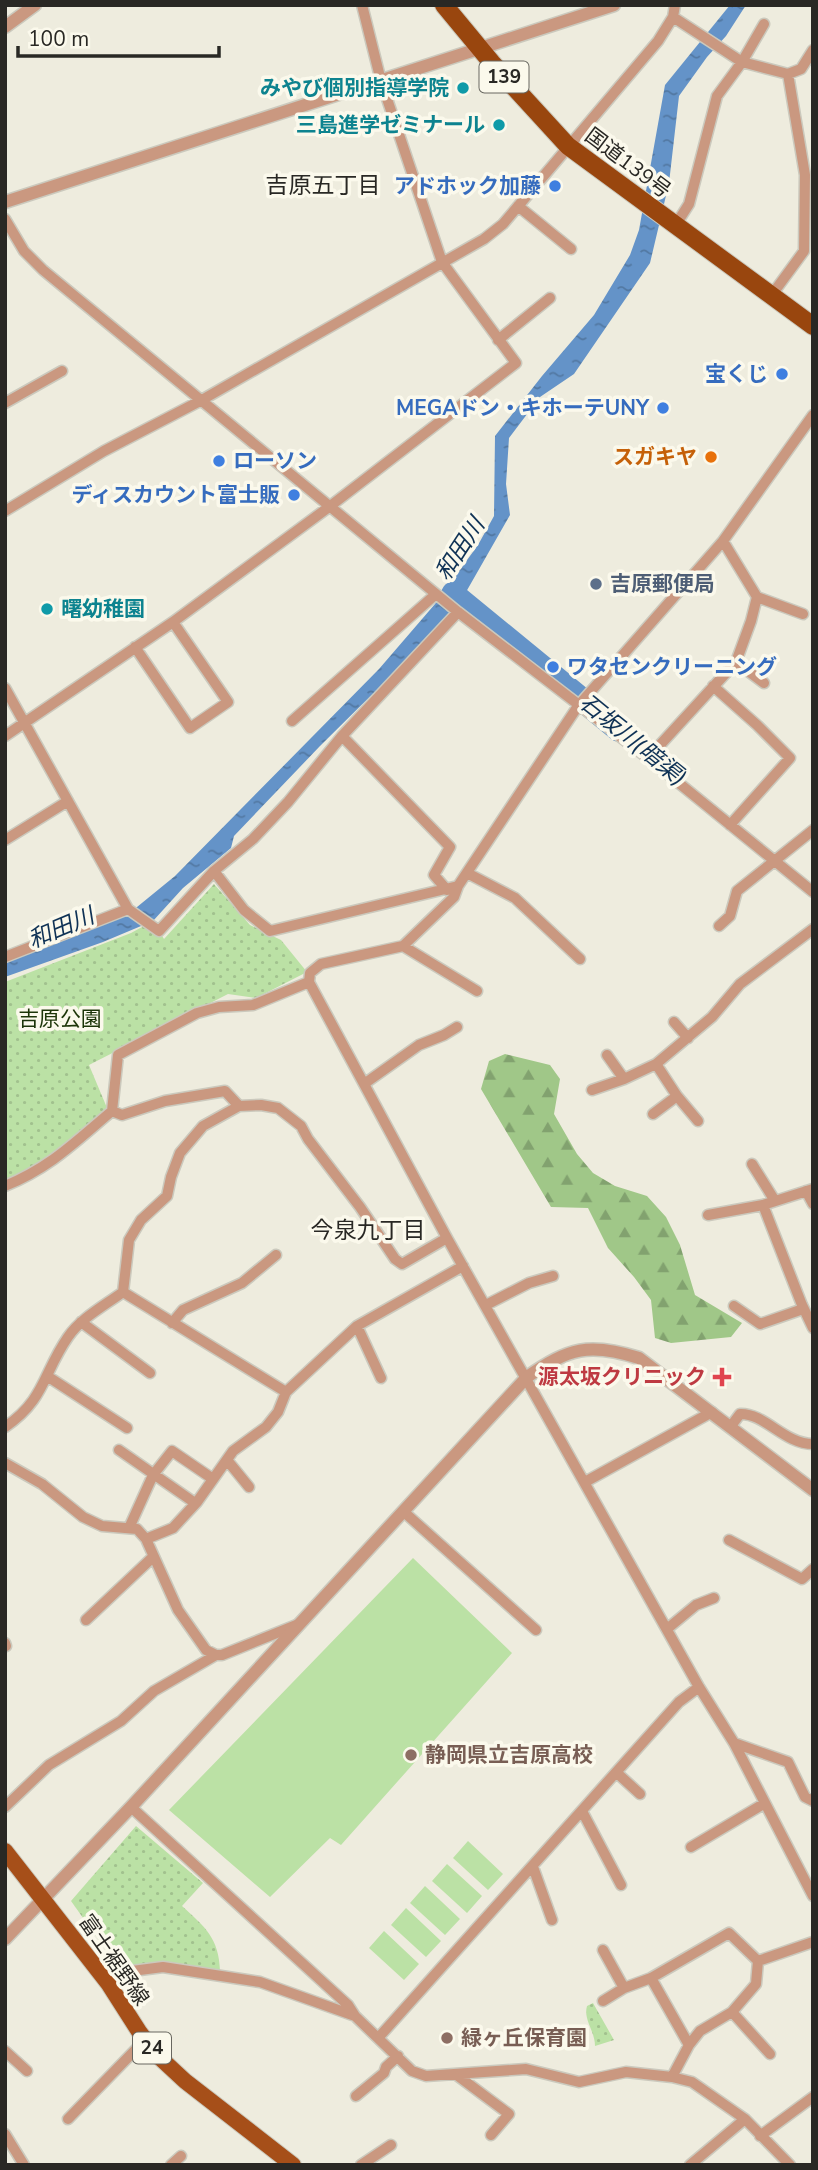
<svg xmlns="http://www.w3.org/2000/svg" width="818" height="2170" viewBox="0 0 818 2170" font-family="'Nunito Sans','Noto Sans JP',sans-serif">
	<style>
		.grass { fill: url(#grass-dots) }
		.forest { fill: url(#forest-firs) }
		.pitch { fill: #bbe1a5 }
		.water { fill: url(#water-ripples) }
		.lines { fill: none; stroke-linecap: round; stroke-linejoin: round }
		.river { stroke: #6493c8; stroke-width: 24 }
		.minor-casing { stroke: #cbc9bd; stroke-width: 13 }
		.tertiary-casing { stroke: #cbc9bd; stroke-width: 15 }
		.primary-casing { stroke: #cbc9bd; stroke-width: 18 }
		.trunk-casing { stroke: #cbc9bd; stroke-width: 20 }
		.minor { stroke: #ca9880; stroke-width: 10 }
		.tertiary { stroke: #ca9880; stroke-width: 12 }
		.primary { stroke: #a64f19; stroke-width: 16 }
		.trunk { stroke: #99460e; stroke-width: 18 }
		.culture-dot { fill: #0f9aa8; stroke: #fbf9ec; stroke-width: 2.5 }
		.shop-dot { fill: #3f7fe0; stroke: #fbf9ec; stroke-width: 2.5 }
		.food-dot { fill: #e8710a; stroke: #fbf9ec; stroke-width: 2.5 }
		.service-dot { fill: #5c6f8a; stroke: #fbf9ec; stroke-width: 2.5 }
		.health-dot { fill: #e0444e; stroke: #fbf9ec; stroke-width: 2.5 }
		.education-dot { fill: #8d6e63; stroke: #fbf9ec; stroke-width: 2.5 }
		.labels { text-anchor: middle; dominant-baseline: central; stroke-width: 7; stroke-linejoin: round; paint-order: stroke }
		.shield { fill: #fbf9ec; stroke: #686760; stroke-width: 2 }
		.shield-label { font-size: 19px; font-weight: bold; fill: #292824 }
		.culture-label { font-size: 21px; font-weight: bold; fill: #0d838f; stroke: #fbf9ec; text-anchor: end }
		.street-label { font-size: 21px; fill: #292824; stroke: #fbf9ec }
		.shop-label { font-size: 21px; font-weight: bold; fill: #366cbe; stroke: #fbf9ec; text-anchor: end }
		.food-label { font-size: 21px; font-weight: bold; fill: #c56008; stroke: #fbf9ec; text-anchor: end }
		.service-label { font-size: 21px; font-weight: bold; fill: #4e5e75; stroke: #fbf9ec; text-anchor: start }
		.park-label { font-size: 21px; fill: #1c3508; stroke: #fbf9ec }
		.health-label { font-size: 21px; font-weight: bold; fill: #be3a42; stroke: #fbf9ec; text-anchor: end }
		.education-label { font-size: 21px; font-weight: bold; fill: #785e54; stroke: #fbf9ec; text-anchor: start }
		.neighbourhood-label { font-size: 23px; fill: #292824; stroke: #fbf9ec }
		.water-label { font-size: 23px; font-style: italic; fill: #0f3255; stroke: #fbf9ec }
	</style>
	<defs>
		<pattern id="grass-dots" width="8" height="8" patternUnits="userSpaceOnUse" patternTransform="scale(1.75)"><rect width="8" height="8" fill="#bbe1a5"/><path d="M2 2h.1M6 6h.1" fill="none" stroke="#a1c18e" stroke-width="1.8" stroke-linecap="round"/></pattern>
		<pattern id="forest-firs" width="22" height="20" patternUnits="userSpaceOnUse" patternTransform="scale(1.75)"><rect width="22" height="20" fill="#a0c788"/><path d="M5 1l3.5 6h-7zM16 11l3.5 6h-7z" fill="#82a26f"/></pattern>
		<pattern id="water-ripples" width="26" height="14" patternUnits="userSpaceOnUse" patternTransform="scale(1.75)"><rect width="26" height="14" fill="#6493c8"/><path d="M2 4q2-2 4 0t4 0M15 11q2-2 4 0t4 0" fill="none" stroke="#5278a2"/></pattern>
	</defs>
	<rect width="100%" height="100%" fill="#eeecde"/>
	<path class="grass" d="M214 884 250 925 281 940 307 972 256 998 228 994 89 1065 110 1115 5 1186V982L131 933 153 921 164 939Z
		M136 1826 203 1883 182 1906C205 1927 219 1938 220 1971L123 1970 118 1967 71 1901Z
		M593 2003 614 2040 595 2046C595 2031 583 2020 587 2006Z"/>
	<path class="forest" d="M505 1054 550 1065 560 1079 554 1114 577 1154 593 1173 615 1186 647 1196 666 1217 680 1245 695 1295 742 1323 731 1337 671 1343 655 1338 651 1300 634 1277 608 1248 588 1208 551 1207 481 1089 489 1061Z"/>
	<path class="pitch" d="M413 1558 512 1653 341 1845 330 1838 270 1897 169 1810Z
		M468 1841 503 1874 488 1890 453 1858Z
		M447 1864 482 1896 467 1913 432 1881Z
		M425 1886 460 1919 445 1935 410 1903Z
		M406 1908 441 1941 426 1957 391 1925Z
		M384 1931 419 1964 404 1980 369 1948Z"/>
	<path class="water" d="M730 5H746L726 36 707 57 679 96 669 183 650 263 574 374 540 397 509 438 506 484 510 515 462 599 415 652 320 746 234 836 231 848 183 888 153 921 103 942 5 977V961L126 916 175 876 379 669 435 604 478 545 494 516 495 436 542 376 594 315 630 255 639 230 665 85Z"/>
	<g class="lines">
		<path class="river" d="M453 594 619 730"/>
		<defs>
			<path id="minor" d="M673 17 742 62 788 74
				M518 206 571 249
				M5 219 24 251 43 270 458 612 648 758 813 892
				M675 226 689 204 717 96 742 62 764 24
				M771 296 804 251 805 175 788 74 801 69 813 50
				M498 340 550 298
				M5 403 62 371
				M813 415 723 541 578 706 458 886 454 897 403 946 321 964 310 973 309 982 447 1238 699 1687 734 1743 813 1896
				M5 511 104 451 200 401 484 239 503 224 658 41 673 17 675 5
				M757 597 803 614
				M135 647 190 728 228 702 173 622
				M736 662 764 683
				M713 686 757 725 790 758 730 825
				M5 688 128 909 159 931 214 871 253 839 288 802 342 736 458 612
				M292 721 436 594
				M5 736 173 622 329 507 516 363 442 262 381 81 362 5
				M342 736 450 847 434 875 447 890
				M648 758 736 662 751 621 757 597 723 541
				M5 840 68 801
				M214 871 244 910 270 931 458 886
				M467 873 515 898 580 959
				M719 926 730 916 737 891 813 830
				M403 946 477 991
				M5 957 128 909
				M674 1022 688 1038
				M607 1055 624 1079
				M656 1064 677 1096 698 1121
				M364 1084 419 1045 444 1035 457 1027
				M592 1090 624 1079 656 1064 712 1017 740 984 813 929
				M112 1111 118 1055 197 1013 219 1007 253 1005 309 982
				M653 1114 677 1096
				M752 1164 775 1201
				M5 1186C51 1167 75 1142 112 1111L122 1115 165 1101 225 1091 239 1106
				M806 1191 813 1204
				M763 1205 802 1305 813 1328
				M708 1215 763 1205 813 1189
				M123 1292 286 1392
				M486 1305 529 1283 553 1276
				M734 1306 760 1324 803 1309
				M81 1322 150 1373
				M172 1323 183 1310 242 1283 276 1255
				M357 1326 381 1378
				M47 1376 127 1428
				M731 1426 740 1414C765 1413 784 1444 813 1444
				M5 1427C45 1400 43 1373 68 1337 81 1318 104 1306 123 1292L129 1240 141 1220 167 1196 171 1177 180 1153 203 1126 239 1106 261 1105 278 1108 301 1126 308 1139 360 1207 395 1259 402 1264 447 1238
				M119 1450 195 1503
				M227 1460 249 1487
				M5 1463 42 1484 83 1517 102 1526 137 1529 146 1539 178 1610 206 1650 216 1655
				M585 1482 712 1412
				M404 1512 536 1630
				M129 1528 153 1475 172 1451 213 1479
				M146 1539 173 1528 197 1502 233 1451 266 1427 278 1412 286 1392 357 1326 463 1266
				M729 1540 802 1579 813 1569
				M86 1620 153 1557
				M667 1629 696 1605 714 1598
				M5 1643 6 1646
				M734 1743 788 1762 805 1797 813 1801
				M617 1773 640 1794
				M5 1807 49 1765 121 1721 154 1691 216 1655H222L299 1624
				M131 1807 348 2005 355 2016 412 2071 426 2076 526 2069 579 2082 626 2072 672 2077 692 2082 745 2119 790 2165
				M583 1813 621 1885
				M691 1847 765 1803
				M533 1867 552 1920
				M603 1950 624 1988
				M651 1978 689 2045
				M108 1983 132 1971 163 1967 260 1982 355 2016
				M603 2001 624 1988 651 1978 729 1933 758 1961
				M732 2012 770 2054
				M379 2037 679 1702 699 1687
				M5 2051 27 2071
				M458 2076 509 2114 491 2135
				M672 2077 689 2045 700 2031 732 2012 756 1984 758 1961 813 1942
				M356 2096 384 2073 386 2067 398 2056
				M68 2119 145 2040
				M5 2134 24 2165
				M760 2136 813 2097
				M171 2165 181 2156
				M361 2165 391 2145
				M690 2165 745 2119"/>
			<path id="tertiary" d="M5 27 35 5
				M5 202 614 5
				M5 1939 131 1807 527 1377C569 1348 589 1342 639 1358L813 1490"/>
			<path id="primary" d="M5 1851 108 1983 140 2033 157 2055 185 2081 293 2165"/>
			<path id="trunk" d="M444 5 492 63 568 146 813 326"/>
		</defs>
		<use href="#minor" class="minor-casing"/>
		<use href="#tertiary" class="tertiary-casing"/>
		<use href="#primary" class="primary-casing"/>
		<use href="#trunk" class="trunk-casing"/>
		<use href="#minor" class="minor"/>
		<use href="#tertiary" class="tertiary"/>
		<use href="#primary" class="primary"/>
		<use href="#trunk" class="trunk"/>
	</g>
	<g class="culture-dot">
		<circle cx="463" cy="88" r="7"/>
		<circle cx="499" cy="125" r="7"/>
		<circle cx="47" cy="609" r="7"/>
	</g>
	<g class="shop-dot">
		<circle cx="555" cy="186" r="7"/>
		<circle cx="782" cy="374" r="7"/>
		<circle cx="663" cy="408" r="7"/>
		<circle cx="219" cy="461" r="7"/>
		<circle cx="294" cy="495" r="7"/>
		<circle cx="553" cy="667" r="7"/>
	</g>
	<circle class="food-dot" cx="711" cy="457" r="7"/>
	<circle class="service-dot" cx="596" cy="584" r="7"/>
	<path class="health-dot" d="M718.5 1366.5h7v7h7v7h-7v7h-7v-7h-7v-7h7z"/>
	<g class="education-dot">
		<circle cx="411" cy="1755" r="7"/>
		<circle cx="447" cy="2038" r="7"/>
	</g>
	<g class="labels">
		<g class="shield">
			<rect x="479.5" y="61.5" width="49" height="31" rx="5"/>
			<rect x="133" y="2032.5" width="38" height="31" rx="5"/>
		</g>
		<g class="shield-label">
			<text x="504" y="77">139</text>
			<text x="152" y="2048">24</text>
		</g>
		<g class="culture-label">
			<text x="449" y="88">みやび個別指導学院</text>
			<text x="485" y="125">三島進学ゼミナール</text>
			<text x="61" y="609" text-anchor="start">曙幼稚園</text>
		</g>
		<g class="street-label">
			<text transform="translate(628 163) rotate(37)">国道139号</text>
			<text transform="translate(114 1960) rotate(55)">富士裾野線</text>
		</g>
		<g class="shop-label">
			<text x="541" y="186">アドホック加藤</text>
			<text x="768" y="374">宝くじ</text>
			<text x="649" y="408">MEGAドン・キホーテUNY</text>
			<text x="233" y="461" text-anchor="start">ローソン</text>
			<text x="280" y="495">ディスカウント富士販</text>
			<text x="567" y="667" text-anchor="start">ワタセンクリーニング</text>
		</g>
		<g class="food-label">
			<text x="697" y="457">スガキヤ</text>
		</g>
		<g class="service-label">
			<text x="610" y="584">吉原郵便局</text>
		</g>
		<g class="park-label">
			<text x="60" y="1019">吉原公園</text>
		</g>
		<g class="health-label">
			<text x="706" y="1377">源太坂クリニック</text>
		</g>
		<g class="education-label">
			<text x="425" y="1755">静岡県立吉原高校</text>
			<text x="461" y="2038">緑ヶ丘保育園</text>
		</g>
		<g class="neighbourhood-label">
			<text x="323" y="185">吉原五丁目</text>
			<text x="368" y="1230">今泉九丁目</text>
		</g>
		<g class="water-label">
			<text transform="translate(460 549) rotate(-57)">和田川</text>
			<text transform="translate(633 740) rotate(39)">石坂川(暗渠)</text>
			<text transform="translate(61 928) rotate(-23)">和田川</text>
		</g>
	</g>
	<rect width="818" height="2170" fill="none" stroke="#292824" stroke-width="14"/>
	<path d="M18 46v10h201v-10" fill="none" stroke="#292824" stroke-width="3.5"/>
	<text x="28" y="46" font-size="21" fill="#292824" stroke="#fbf9ec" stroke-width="5" paint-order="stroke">100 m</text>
</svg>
